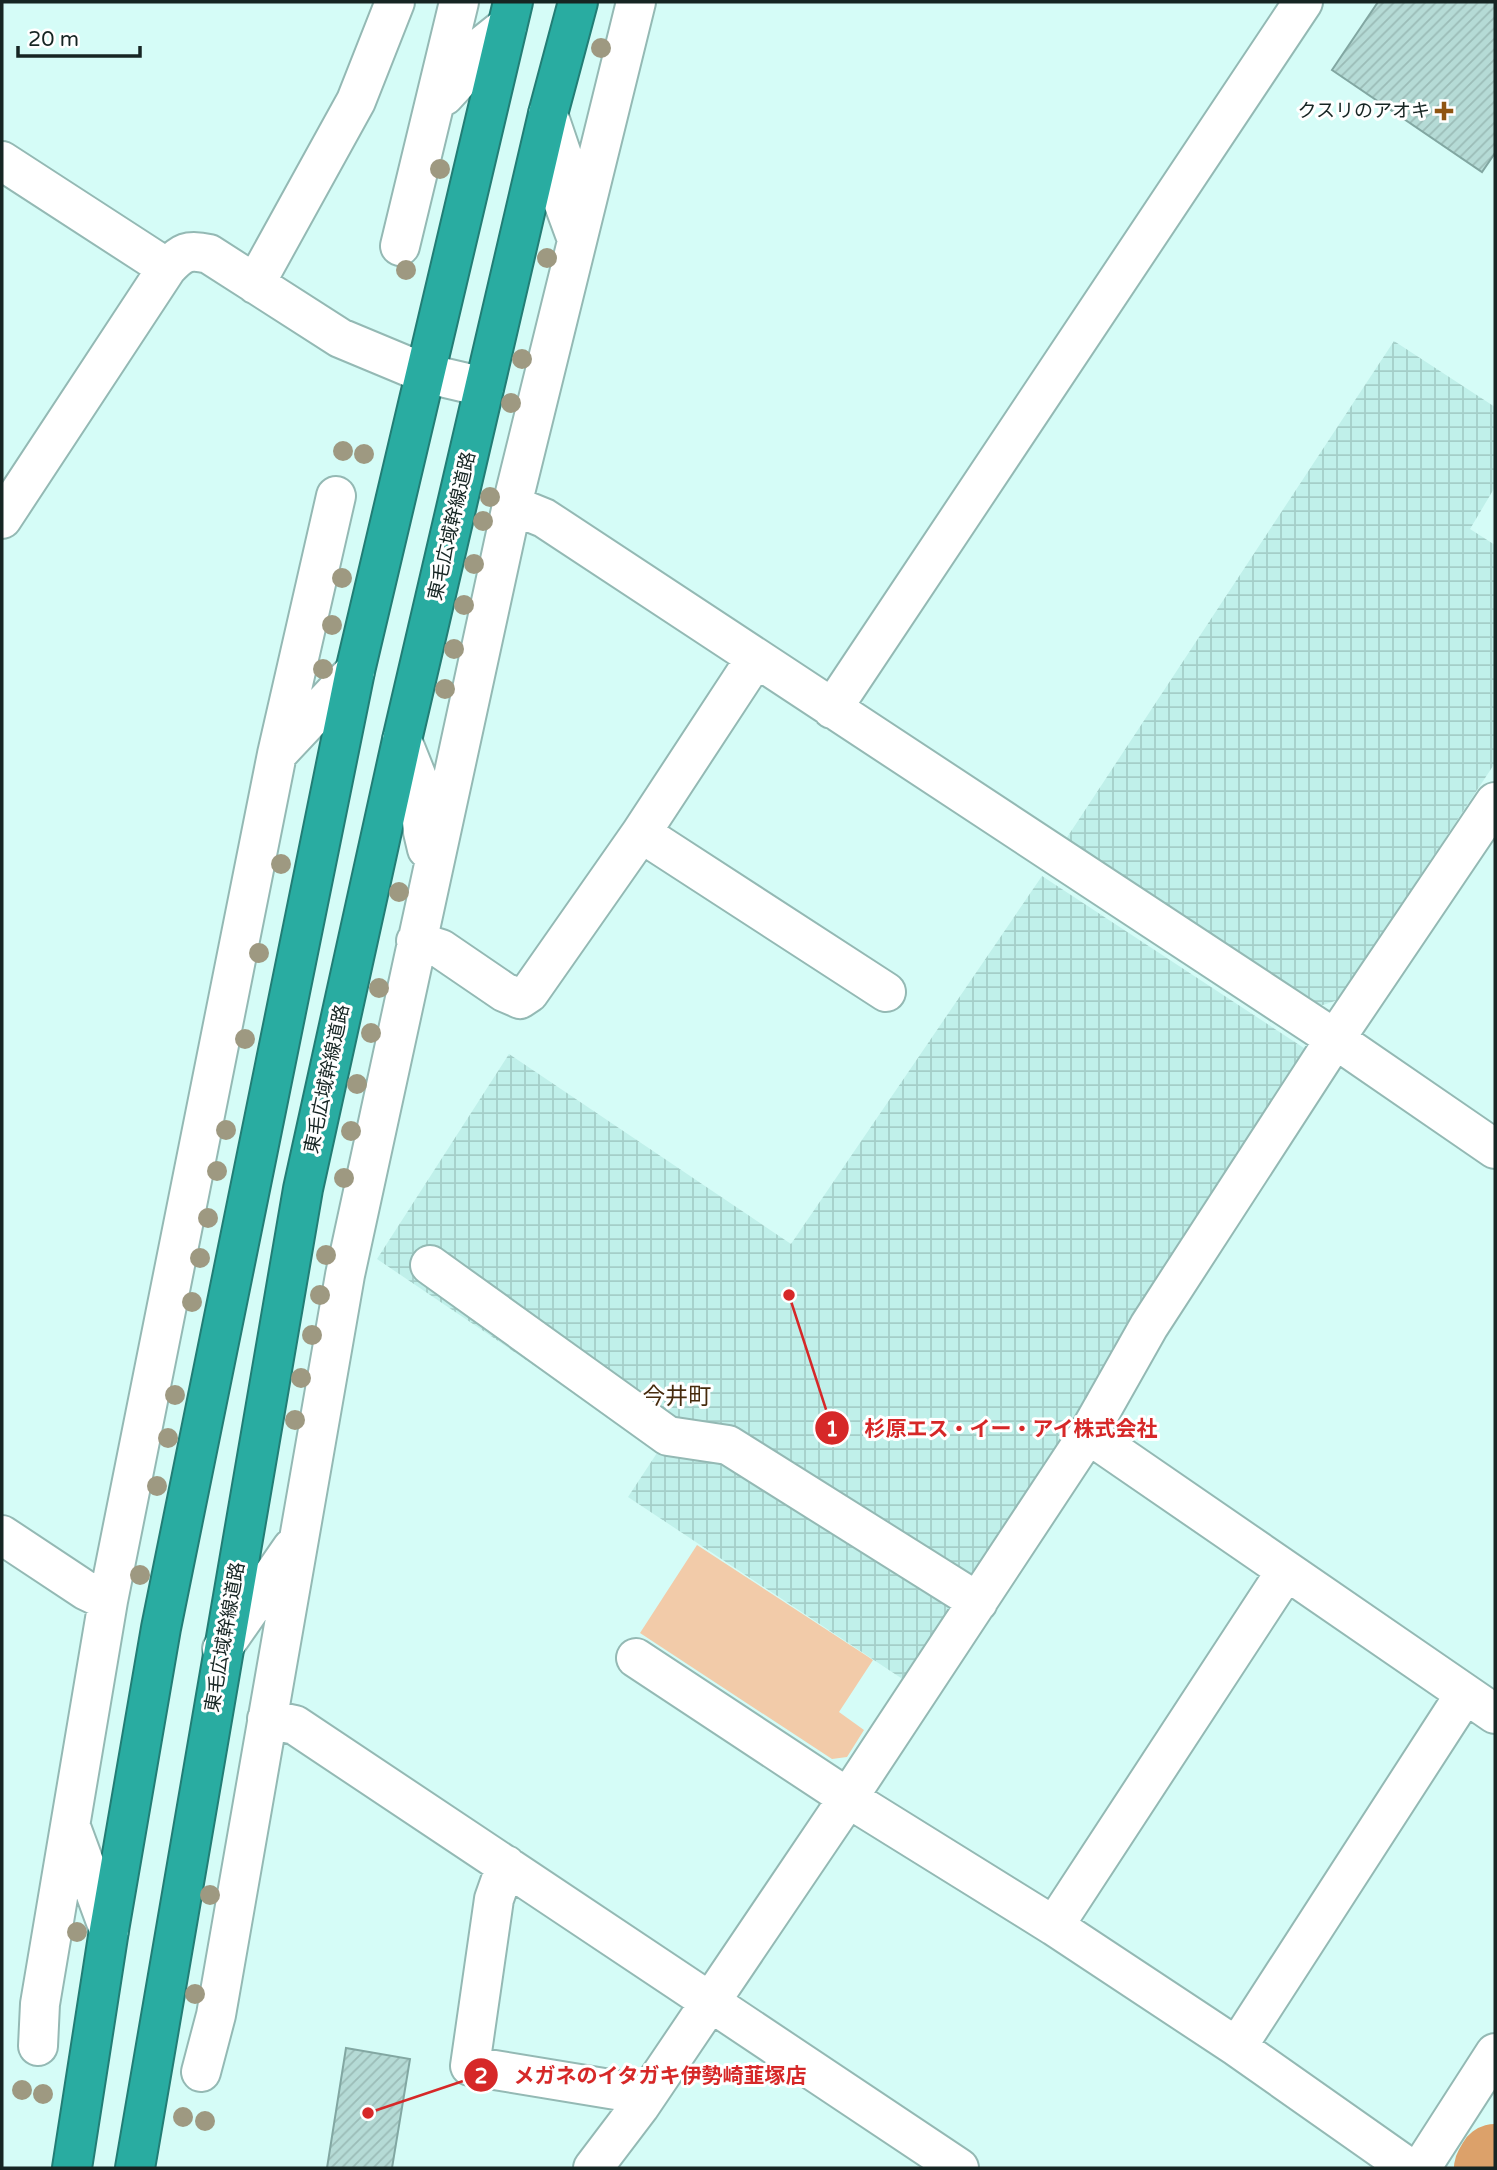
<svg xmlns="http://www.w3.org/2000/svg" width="1497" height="2170" viewBox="0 0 1497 2170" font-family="'Varela Round','Noto Sans JP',sans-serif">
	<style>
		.industrial { fill: url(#industrial-grid) }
		.green { fill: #f2cba9 }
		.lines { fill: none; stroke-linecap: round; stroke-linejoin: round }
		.river { stroke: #dca16a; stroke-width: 74 }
		.building { fill: url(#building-hatch); stroke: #82a7a2; stroke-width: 2 }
		.minor-casing { stroke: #94b9b4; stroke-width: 42 }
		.highway-casing { stroke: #227d75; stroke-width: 42 }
		.minor { stroke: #fff; stroke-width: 38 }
		.highway { stroke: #29aca1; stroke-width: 38 }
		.tree { fill: #9e9981 }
		.poi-dot { fill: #8f5511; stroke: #fff; stroke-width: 2.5 }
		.labels { text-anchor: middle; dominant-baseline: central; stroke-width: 6; stroke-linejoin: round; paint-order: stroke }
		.poi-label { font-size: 19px; fill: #162523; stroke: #fff; text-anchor: end }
		.street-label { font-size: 19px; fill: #162523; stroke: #fff }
		.quarter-label { font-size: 23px; fill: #472b0d; stroke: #fff }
		.leader { fill: none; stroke: #d62828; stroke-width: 2.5 }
		.callout-dot { fill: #d62828; stroke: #fff; stroke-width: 2.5 }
		.mark-label { font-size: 21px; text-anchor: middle; font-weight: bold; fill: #fff }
		.callout-label { font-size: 21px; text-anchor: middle; font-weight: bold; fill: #d62828; stroke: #fff; stroke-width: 6; stroke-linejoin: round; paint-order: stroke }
	</style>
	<defs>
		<pattern id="industrial-grid" width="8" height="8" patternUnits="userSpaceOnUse" patternTransform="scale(1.75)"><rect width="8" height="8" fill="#c0f0ea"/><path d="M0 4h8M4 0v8" fill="none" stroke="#a4cec8"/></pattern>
		<pattern id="building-hatch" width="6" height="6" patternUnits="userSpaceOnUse" patternTransform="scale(1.75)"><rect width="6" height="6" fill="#b5dbd6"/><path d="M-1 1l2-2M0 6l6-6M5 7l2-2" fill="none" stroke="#9bbcb7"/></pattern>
	</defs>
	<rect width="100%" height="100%" fill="#d5fcf7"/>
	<path class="industrial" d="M1394 341 1495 407V487L1470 529 1495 545V763L1338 1000 1317 1007 1066 839Z
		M1042 876 1310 1052 1124 1331 1128 1335 904 1680 628 1497 659 1450 377 1259 509 1054 791 1244Z"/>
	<path class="green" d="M697 1545 873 1660 839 1712 864 1730 847 1757 832 1759 640 1633Z"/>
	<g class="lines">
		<path class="river" d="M1491 2168 1495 2161"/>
	</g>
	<path class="building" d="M1378 2H1495V153L1482 172 1332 70Z
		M346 2048 410 2059 392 2168H327Z"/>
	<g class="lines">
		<defs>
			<path id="minor" d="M444 96 456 83 477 50 507 26
				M548 114 563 158 562 199 576 237
				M2 161 167 268
				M400 246 459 2
				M255 284 356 101 395 2
				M512 505 544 518 1335 1039 1495 1149
				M2 519 167 268C182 252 188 249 209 254L340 338 424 373 484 387
				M832 709 1303 2
				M402 740 418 780 423 832 427 849
				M278 753 355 671
				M641 833 886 992
				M416 941 441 949 504 992 520 999 529 993 641 833 755 659
				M430 1265 668 1436 728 1445 978 1602
				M1088 1434 1495 1714
				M2 1535 85 1590 108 1601
				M222 1649 292 1548
				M636 1658 848 1798 1054 1926 1237 2047 1409 2168
				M267 1719 295 1725 959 2168
				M71 1827 109 1930
				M506 1865 494 1899 470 2066 622 2091 640 2106
				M1054 1926 1286 1571
				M38 2046 40 2004 108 1601 277 754 336 496
				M1237 2047 1465 1694
				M201 2072 216 2015 345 1275 512 505 636 2
				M593 2168 640 2106 848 1798 1088 1434 1149 1326 1335 1039 1495 802
				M1421 2168 1495 2053"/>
			<path id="highway" d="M72 2168 109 1930 161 1628 355 671 513 2
				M135 2168 303 1189 402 740 548 114 578 2"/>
		</defs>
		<use href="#minor" class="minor-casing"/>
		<use href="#highway" class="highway-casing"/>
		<use href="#minor" class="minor"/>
		<use href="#highway" class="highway"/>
	</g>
	<g class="tree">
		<circle cx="601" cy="48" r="10"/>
		<circle cx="440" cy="169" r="10"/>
		<circle cx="547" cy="258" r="10"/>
		<circle cx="406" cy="270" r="10"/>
		<circle cx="522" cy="359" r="10"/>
		<circle cx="511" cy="403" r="10"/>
		<circle cx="343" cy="451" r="10"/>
		<circle cx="364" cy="454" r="10"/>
		<circle cx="490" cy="497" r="10"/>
		<circle cx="483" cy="521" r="10"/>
		<circle cx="474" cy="564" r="10"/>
		<circle cx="342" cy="578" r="10"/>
		<circle cx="464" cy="605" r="10"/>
		<circle cx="332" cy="625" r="10"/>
		<circle cx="454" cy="649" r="10"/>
		<circle cx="323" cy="669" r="10"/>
		<circle cx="445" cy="689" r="10"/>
		<circle cx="281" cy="864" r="10"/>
		<circle cx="399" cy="892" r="10"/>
		<circle cx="259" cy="953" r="10"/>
		<circle cx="379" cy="988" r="10"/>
		<circle cx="371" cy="1033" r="10"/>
		<circle cx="245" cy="1039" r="10"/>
		<circle cx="357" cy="1084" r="10"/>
		<circle cx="226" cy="1130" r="10"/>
		<circle cx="351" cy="1131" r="10"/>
		<circle cx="217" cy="1171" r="10"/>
		<circle cx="344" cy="1178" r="10"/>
		<circle cx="208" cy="1218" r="10"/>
		<circle cx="326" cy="1255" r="10"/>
		<circle cx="200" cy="1258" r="10"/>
		<circle cx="320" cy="1295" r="10"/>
		<circle cx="192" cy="1302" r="10"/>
		<circle cx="312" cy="1335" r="10"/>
		<circle cx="301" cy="1378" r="10"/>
		<circle cx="175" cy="1395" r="10"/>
		<circle cx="295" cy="1420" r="10"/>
		<circle cx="168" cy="1438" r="10"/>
		<circle cx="157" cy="1486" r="10"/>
		<circle cx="140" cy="1575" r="10"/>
		<circle cx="210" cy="1895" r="10"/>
		<circle cx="77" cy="1932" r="10"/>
		<circle cx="195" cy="1994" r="10"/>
		<circle cx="22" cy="2090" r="10"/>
		<circle cx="43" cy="2094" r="10"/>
		<circle cx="183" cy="2117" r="10"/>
		<circle cx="205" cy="2121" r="10"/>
	</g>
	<path class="poi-dot" d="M1440.5 100.5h7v7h7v7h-7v7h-7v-7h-7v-7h7z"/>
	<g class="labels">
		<g class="poi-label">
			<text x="1430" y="111">クスリのアオキ</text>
		</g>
		<g class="street-label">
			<text transform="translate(452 526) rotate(-77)">東毛広域幹線道路</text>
			<text transform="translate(327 1079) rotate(-78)">東毛広域幹線道路</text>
			<text transform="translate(225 1637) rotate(-80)">東毛広域幹線道路</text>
		</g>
		<g class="quarter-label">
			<text x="677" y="1397">今井町</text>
		</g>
	</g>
	<path class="leader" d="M789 1295L832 1428M368 2113L481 2075"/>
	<g class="callout-dot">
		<circle cx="789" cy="1295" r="7"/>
		<circle cx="368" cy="2113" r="7"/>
		<circle cx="832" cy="1428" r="18"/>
		<circle cx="481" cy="2075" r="18"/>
	</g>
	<g class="mark-label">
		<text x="832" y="1436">1</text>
		<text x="481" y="2083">2</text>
	</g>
	<g class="callout-label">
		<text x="1011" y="1436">杉原エス・イー・アイ株式会社</text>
		<text x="660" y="2083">メガネのイタガキ伊勢崎韮塚店</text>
	</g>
	<rect width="1497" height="2170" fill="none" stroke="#162523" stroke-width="7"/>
	<path d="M18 46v10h122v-10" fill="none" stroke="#162523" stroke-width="3.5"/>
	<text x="28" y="46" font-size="21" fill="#162523" stroke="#ffffff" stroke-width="5" paint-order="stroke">20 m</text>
</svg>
